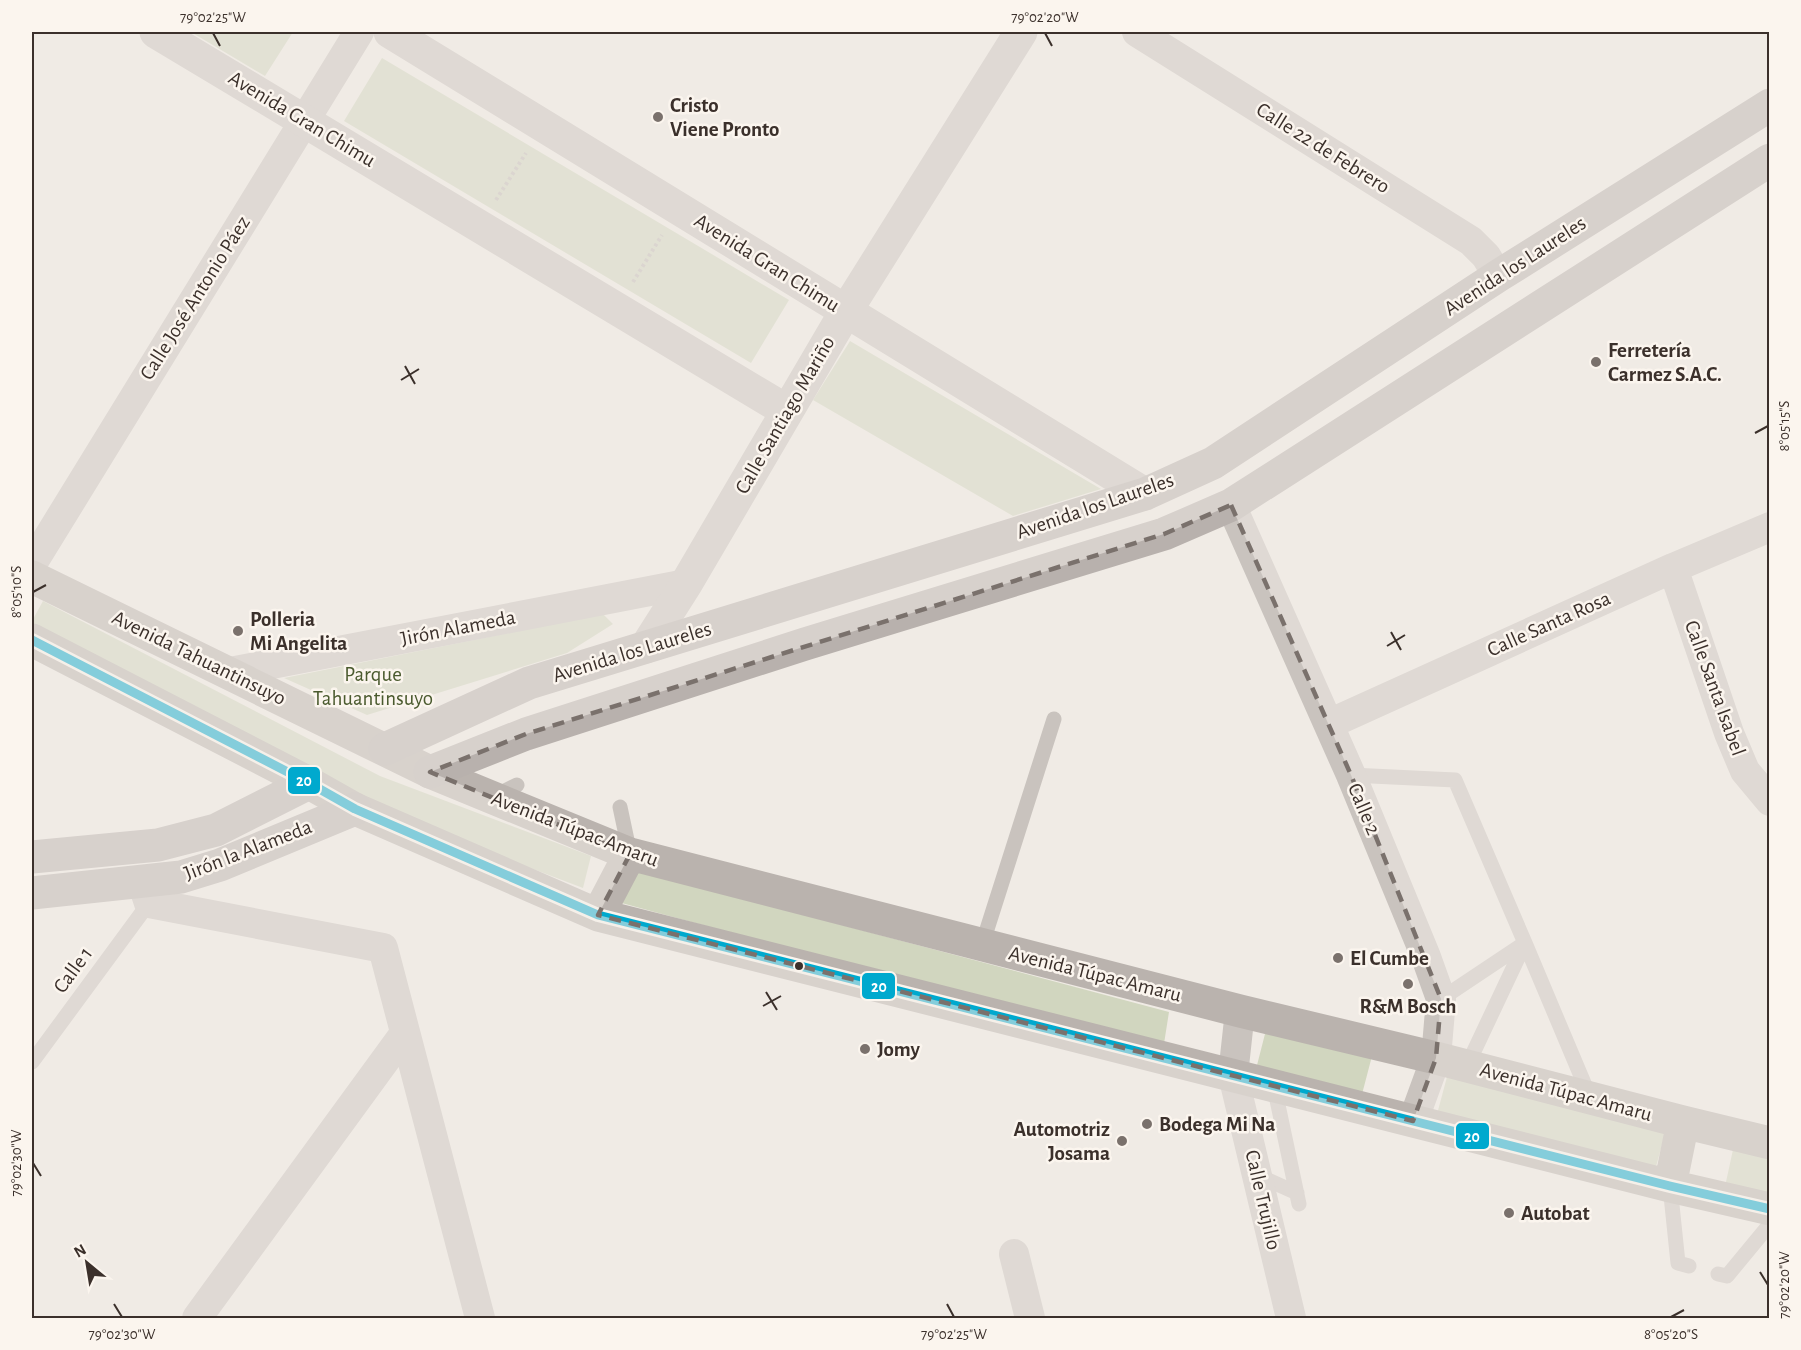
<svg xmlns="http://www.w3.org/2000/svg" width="1801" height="1350" viewBox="0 0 1801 1350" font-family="'Alegreya Sans',sans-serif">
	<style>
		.green { fill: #d1d6bf }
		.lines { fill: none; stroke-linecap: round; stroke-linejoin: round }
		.path { stroke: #c2bbb6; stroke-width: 4; stroke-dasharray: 3 3; stroke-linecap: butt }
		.service { stroke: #c9c3be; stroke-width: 15 }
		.minor { stroke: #c9c3be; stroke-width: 30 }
		.tertiary { stroke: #c9c3be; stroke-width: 33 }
		.secondary { stroke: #bab3ae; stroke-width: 33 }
		.primary { stroke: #b8b1ad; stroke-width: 33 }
		.bus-1-casing { stroke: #fbf5ee; stroke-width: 14 }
		.bus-1 { stroke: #00a9ce; stroke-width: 9 }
		.marked { fill: none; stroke: #7a716c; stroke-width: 4.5; stroke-dasharray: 12 8; stroke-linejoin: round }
		.ticks { fill: none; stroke: #3b302b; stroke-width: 2 }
		.poi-dot { fill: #7a716c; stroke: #fbf5ee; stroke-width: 2 }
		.bus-dot { fill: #3b302b; stroke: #fbf5ee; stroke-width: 2 }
		.labels { text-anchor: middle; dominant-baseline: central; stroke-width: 5; stroke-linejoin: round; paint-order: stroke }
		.poi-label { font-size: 21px; font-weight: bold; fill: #3b302b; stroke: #fbf5ee; text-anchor: start }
		.street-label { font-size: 21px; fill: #3b302b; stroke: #fbf5ee }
		.park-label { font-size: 21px; fill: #4a5a2e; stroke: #fbf5ee }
		.line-badge { stroke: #fbf5ee; stroke-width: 2 }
		.badge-label { font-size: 16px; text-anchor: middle; font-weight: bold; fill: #fff }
		.neatline { fill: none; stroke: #3b302b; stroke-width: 2 }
		.ticks-label { font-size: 15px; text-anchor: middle; fill: #3b302b }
	</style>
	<rect width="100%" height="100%" fill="#f0ebe5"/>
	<path class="green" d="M191 32H293L265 76Z
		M382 58 789 300 751 363 344 121Z
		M850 341 1101 489 1013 516 813 400Z
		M43 601 380 776 591 856 583 888 368 806 32 634V621Z
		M603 614 613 624 567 653 367 715 284 678Z
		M639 871 1169 1012 1163 1050 618 902Z
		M1266 1030 1372 1056 1361 1098 1255 1073Z
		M1448 1073 1666 1130 1654 1174 1436 1118Z
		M1734 1145 1769 1154V1202L1724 1191Z"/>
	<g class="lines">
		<path class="path" d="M496 200 526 153
			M633 282 662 235"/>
		<path class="service" d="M1351 775 1455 780 1525 943 1441 999
			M493 797 517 785
			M620 807 630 854
			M982 945 1054 719
			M32 1062 149 903
			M1467 1066 1525 943 1589 1095
			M1274 1086 1299 1204
			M1257 1175 1297 1193
			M1670 1186 1678 1263 1689 1266
			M1718 1274 1727 1276 1770 1224"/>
		<path class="minor" d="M1137 32 1471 241 1486 256 1498 276
			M1231 505 1351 775 1426 957 1441 999 1436 1058 1413 1121
			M32 564 359 32
			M1673 568 1729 733 1745 771 1770 801
			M230 672 686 584
			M1329 724 1673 568 1770 527
			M142 882 149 903 383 948 480 1318
			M1240 1011 1233 1075 1291 1318
			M1014 1254 1030 1318
			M197 1318 405 1033"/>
		<path class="tertiary" d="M156 32 787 411
			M390 32 1145 494
			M646 647 686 584 846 311 1021 32"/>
		<path class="secondary" d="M32 577 430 772 630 854 1240 1011 1436 1058 1683 1122 1770 1143
			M32 640 309 783 355 809 598 915 1413 1121 1670 1186 1770 1209
			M598 915 630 854
			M1670 1186 1683 1122"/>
		<path class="primary" d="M385 749 529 683 1145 494 1213 463 1498 276 1770 105
			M430 772 526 734 805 644 1164 534 1231 505 1770 160
			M32 857 158 845 216 830 309 783
			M32 893 181 877 220 865 355 809"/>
		<defs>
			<path id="bus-1" d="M32 640 309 783 355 809 598 915 1413 1121 1670 1186 1770 1209"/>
		</defs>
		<use href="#bus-1" class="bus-1-casing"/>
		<use href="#bus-1" class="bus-1"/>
	</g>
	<path d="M0 0H1801V1350H0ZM1231 505 1351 775 1441 999 1436 1058 1413 1121 598 915 630 854 430 772 526 734 1164 534Z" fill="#f0ebe5" fill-opacity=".55" fill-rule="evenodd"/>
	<path class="marked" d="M1231 505 1351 775 1441 999 1436 1058 1413 1121 598 915 630 854 430 772 526 734 1164 534Z"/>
	<path class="ticks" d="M213 33 220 46M1045 33 1052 46M405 366 415 384M401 380 419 369M1755 433 1768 426M33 592 46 585M1391 632 1401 650M1387 646 1405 635M766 992 777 1010M763 1006 781 996M33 1163 41 1176M1760 1272 1768 1285M114 1304 122 1317M947 1304 954 1317M1671 1317 1684 1310"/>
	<g class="poi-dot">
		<circle cx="658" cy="117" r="6"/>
		<circle cx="1596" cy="362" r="6"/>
		<circle cx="238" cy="631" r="6"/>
		<circle cx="1338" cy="958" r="6"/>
		<circle cx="1408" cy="984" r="6"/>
		<circle cx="865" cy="1049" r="6"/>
		<circle cx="1147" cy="1124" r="6"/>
		<circle cx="1122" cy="1141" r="6"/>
		<circle cx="1509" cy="1213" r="6"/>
	</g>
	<circle class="bus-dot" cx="799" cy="966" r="5"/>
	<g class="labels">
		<g class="poi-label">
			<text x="670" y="105">Cristo<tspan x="670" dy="24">Viene Pronto</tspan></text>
			<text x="1608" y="350">Ferretería<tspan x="1608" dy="24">Carmez S.A.C.</tspan></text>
			<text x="250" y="619">Polleria<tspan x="250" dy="24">Mi Angelita</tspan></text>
			<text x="1350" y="958">El Cumbe</text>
			<text x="1408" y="1006" text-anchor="middle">R&amp;M Bosch</text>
			<text x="877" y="1049">Jomy</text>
			<text x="1159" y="1124">Bodega Mi Na</text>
			<text x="1110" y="1129" text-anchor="end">Automotriz<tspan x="1110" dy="24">Josama</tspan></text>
			<text x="1521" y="1213">Autobat</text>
		</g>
		<g class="street-label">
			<text transform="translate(302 119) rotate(31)">Avenida Gran Chimu</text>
			<text transform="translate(1323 148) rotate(32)">Calle 22 de Febrero</text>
			<text transform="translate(767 263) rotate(32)">Avenida Gran Chimu</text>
			<text transform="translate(1515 266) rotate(-33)">Avenida los Laureles</text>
			<text transform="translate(195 298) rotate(-58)">Calle José Antonio Páez</text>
			<text transform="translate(785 415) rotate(-60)">Calle Santiago Mariño</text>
			<text transform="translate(1095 506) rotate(-19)">Avenida los Laureles</text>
			<text transform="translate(1549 624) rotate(-24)">Calle Santa Rosa</text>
			<text transform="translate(458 628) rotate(-11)">Jirón Alameda</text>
			<text transform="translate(632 652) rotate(-17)">Avenida los Laureles</text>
			<text transform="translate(199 658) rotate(26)">Avenida Tahuantinsuyo</text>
			<text transform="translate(1715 688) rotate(70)">Calle Santa Isabel</text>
			<text transform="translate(1364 809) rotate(67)">Calle 2</text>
			<text transform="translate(575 829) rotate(21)">Avenida Túpac Amaru</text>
			<text transform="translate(248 850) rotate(-21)">Jirón la Alameda</text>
			<text transform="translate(73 970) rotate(-54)">Calle 1</text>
			<text transform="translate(1095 974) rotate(14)">Avenida Túpac Amaru</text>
			<text transform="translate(1566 1092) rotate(15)">Avenida Túpac Amaru</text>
			<text transform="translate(1263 1200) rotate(77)">Calle Trujillo</text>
		</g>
		<g class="park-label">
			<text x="373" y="674">Parque<tspan x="373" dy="24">Tahuantinsuyo</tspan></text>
		</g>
	</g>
	<g class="line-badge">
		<rect x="287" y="766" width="34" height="29" rx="6" fill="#00a9ce"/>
		<rect x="861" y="972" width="35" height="28" rx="6" fill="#00a9ce"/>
		<rect x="1455" y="1122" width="35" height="28" rx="6" fill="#00a9ce"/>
	</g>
	<g class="badge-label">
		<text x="304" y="786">20</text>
		<text x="879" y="992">20</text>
		<text x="1472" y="1142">20</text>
	</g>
	<rect width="1801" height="1350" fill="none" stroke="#fbf5ee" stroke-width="66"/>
	<g transform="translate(87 1263) rotate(330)" stroke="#fbf5ee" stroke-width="4.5" paint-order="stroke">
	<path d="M0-4.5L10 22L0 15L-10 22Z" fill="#3b302b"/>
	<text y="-9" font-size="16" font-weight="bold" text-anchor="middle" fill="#3b302b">N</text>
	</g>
	<rect x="33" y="33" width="1735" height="1284" class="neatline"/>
	<g class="ticks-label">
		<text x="213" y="22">79°02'25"W</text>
		<text x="1045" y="22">79°02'20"W</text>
		<text transform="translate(1784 426) rotate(-90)" y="5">8°05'15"S</text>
		<text transform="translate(16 592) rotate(-90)" y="5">8°05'10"S</text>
		<text transform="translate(16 1163) rotate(-90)" y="5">79°02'30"W</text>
		<text transform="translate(1784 1285) rotate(-90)" y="5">79°02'20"W</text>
		<text x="122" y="1339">79°02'30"W</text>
		<text x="954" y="1339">79°02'25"W</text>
		<text x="1671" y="1339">8°05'20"S</text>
	</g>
</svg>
